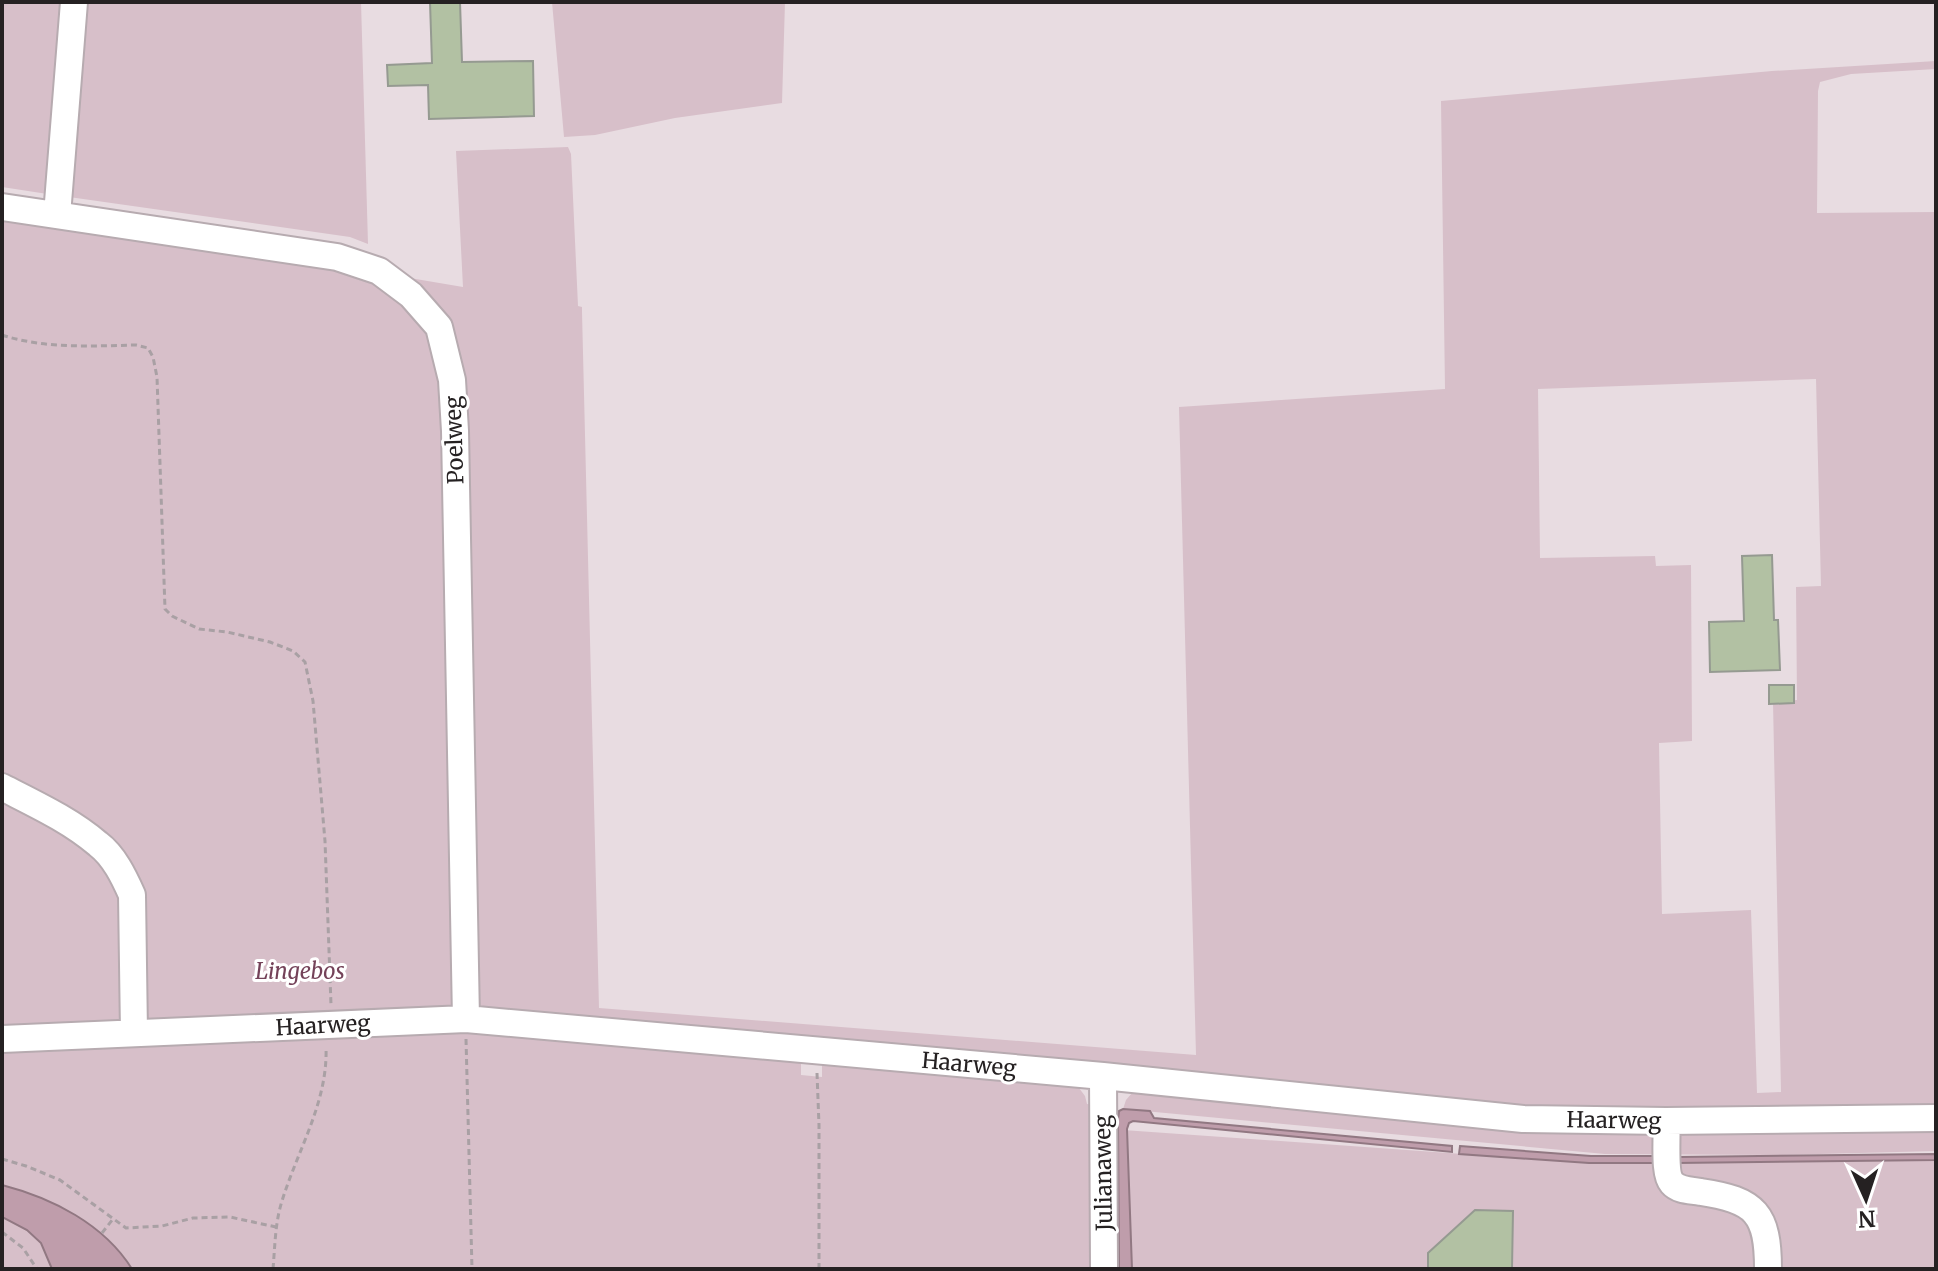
<svg xmlns="http://www.w3.org/2000/svg" width="1938" height="1271" viewBox="0 0 1938 1271" font-family="Merriweather,serif">
	<style>
		.green { fill: #d7bfc9; fill-rule: evenodd }
		.water { fill: #bf9dab; stroke: #917882; stroke-width: 2 }
		.building { fill: #b2c1a3; stroke: #959a91; stroke-width: 2 }
		.lines { fill: none; stroke-linecap: round; stroke-linejoin: round }
		.minor-casing { stroke: #b7abb0; stroke-width: 30 }
		.path { stroke: #a9a0a4; stroke-width: 3; stroke-dasharray: 6 4; stroke-linecap: butt }
		.minor { stroke: #fff; stroke-width: 26 }
		.labels { text-anchor: middle; dominant-baseline: central; stroke-width: 6; stroke-linejoin: round; paint-order: stroke }
		.street-label { font-size: 22px; fill: #252122; stroke: #fff }
		.park-label { font-size: 22px; font-style: italic; fill: #744259; stroke: #fff }
	</style>
	<rect width="100%" height="100%" fill="#e8dce1"/>
	<path class="green" d="M2 2H70L54 195 2 187Z
		M79 2H361L368 244 350 237 62 196Z
		M552 2H785L782 103 675 118 595 135 564 137Z
		M1936 61V69L1851 74 1820 82 1818 91 1817 213 1936 212V1113H1634L801 1061V1075L822 1077V1063L1079 1088 1085 1096 1087 1104 1096 1105V1269H2V209L463 287 456 151 568 147 571 154 578 306 582 307V312L599 1008 1196 1055 1179 407 1445 389 1441 101 1772 71ZM1816 379 1821 586 1796 587 1797 700 1773 702 1781 1092 1757 1093 1751 910 1662 914 1659 743 1692 741 1691 565 1656 566 1655 556 1540 558 1538 389Z
		M1132 1093 1505 1127 1936 1130V1151L1782 1155 1605 1154 1123 1109 1126 1100Z
		M1123 1130 1591 1163H1707L1936 1160V1269H1125Z"/>
	<path class="water" d="M1123 1109 1150 1111 1154 1118 1452 1146V1152L1133 1121 1129 1123 1127 1129 1132 1269H1119L1118 1120 1119 1111Z
		M1460 1146 1591 1156H1653V1163H1589L1459 1154Z
		M1936 1154V1160L1677 1163V1157Z
		M2 1185C52 1198 104 1224 132 1269H52L41 1243 27 1230 2 1217Z"/>
	<path class="building" d="M430 2H460L462 62 533 61 534 116 429 119 428 85 388 86 387 65 432 63Z
		M1772 555 1774 620H1778L1780 670 1710 672 1709 622 1744 621 1742 556Z
		M1769 685H1794V703L1769 704Z
		M1475 1210 1513 1211 1512 1269H1428V1253Z"/>
	<g class="lines">
		<defs>
			<path id="minor" d="M2 207 337 257 379 271 411 295 439 327 452 380 455 431 466 1019
				M57 215 74 2
				M2 787C35 804 70 820 98 844 114 856 124 877 132 895L134 1033
				M2 1039 466 1019 1103 1076 1523 1119 1666 1121 1936 1118
				M1103 1076 1104 1269
				M1666 1121C1668 1136 1663 1173 1672 1183 1679 1191 1691 1190 1701 1192 1756 1200 1768 1214 1768 1269"/>
		</defs>
		<use href="#minor" class="minor-casing"/>
		<path class="path" d="M2 335C45 349 91 346 136 345L148 348 153 357 157 377 165 609 172 616 199 629 227 632 270 642 293 651 305 662 313 701 325 841 331 1005
			M466 1039 472 1269
			M817 1073 819 1125V1269
			M2 1159 26 1166 60 1180 126 1228 162 1226 193 1218 230 1217 276 1227
			M2 1232 23 1248 37 1269
			M102 1233 113 1219
			M273 1269C275 1246 275 1223 282 1201 298 1149 328 1102 326 1047"/>
		<use href="#minor" class="minor"/>
	</g>
	<g class="labels">
		<g class="street-label">
			<text transform="translate(454 440) rotate(-92)">Poelweg</text>
			<text transform="translate(323 1025) rotate(-3)">Haarweg</text>
			<text transform="translate(969 1064) rotate(5)">Haarweg</text>
			<text transform="translate(1614 1120) rotate(1)">Haarweg</text>
			<text transform="translate(1103 1173) rotate(-91)">Julianaweg</text>
		</g>
		<g class="park-label">
			<text x="300" y="971">Lingebos</text>
		</g>
	</g>
	<rect width="1938" height="1271" fill="none" stroke="#252122" stroke-width="8"/>
	<g transform="translate(1866 1199) rotate(177)" stroke="#ffffff" stroke-width="6" paint-order="stroke">
	<path d="M0-6L14 30L0 20L-14 30Z" fill="#252122"/>
	<text y="-12" font-size="22" font-weight="bold" text-anchor="middle" fill="#252122">N</text>
	</g>
</svg>
